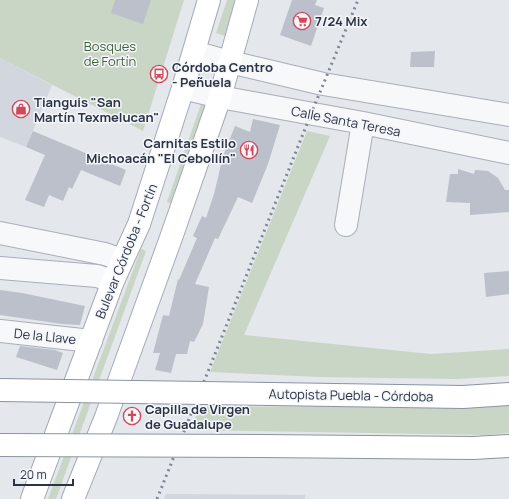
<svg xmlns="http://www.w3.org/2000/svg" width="509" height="499" viewBox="0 0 509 499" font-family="Manrope,sans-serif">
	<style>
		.built { fill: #d2d6de }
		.green { fill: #c9d6c5 }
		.building { fill: #bbc0ca }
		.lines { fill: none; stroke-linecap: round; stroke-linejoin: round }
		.minor-casing { stroke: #a9aeb7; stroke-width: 24 }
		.major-casing { stroke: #a3abb8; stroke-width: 24 }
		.highway-casing { stroke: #8b94a3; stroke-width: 24 }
		.minor { stroke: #f7f8fa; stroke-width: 22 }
		.major { stroke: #fff; stroke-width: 22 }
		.highway { stroke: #fff; stroke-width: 22 }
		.rail { stroke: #7d8696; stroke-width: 3; stroke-dasharray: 2 4; stroke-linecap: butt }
		.highway-bridge-casing { stroke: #8b94a3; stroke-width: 24; stroke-linecap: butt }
		.highway-bridge { stroke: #fff; stroke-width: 22 }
		.labels { text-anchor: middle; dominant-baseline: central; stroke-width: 3; stroke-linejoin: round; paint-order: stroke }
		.poi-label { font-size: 13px; font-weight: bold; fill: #2b3445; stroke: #f4f6f9; text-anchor: start }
		.park-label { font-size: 13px; fill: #3f6138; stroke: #f4f6f9 }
		.street-label { font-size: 13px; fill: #2b3445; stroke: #f4f6f9 }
	</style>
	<rect width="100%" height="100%" fill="#e4e7ec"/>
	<path class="built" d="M0 58 52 85 26 147 0 137Z
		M166 494 305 495V499H164Z"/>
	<path class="green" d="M0 0H184L143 131 0 58Z
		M227 0H235L225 36 216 33Z
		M201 104 208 106 173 204 167 202Z
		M307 131 330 136 244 335 431 354 509 349V376L457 379 319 377 210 372Z
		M141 249 146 251 56 499H48Z
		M509 405V433L487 435 191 430 199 407Z"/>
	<path class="building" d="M115 0H151L143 24 111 13Z
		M292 0H317L315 5 324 8 311 46 280 35Z
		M435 51 434 67H410L411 52Z
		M253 119 280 125 268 164 252 203 238 197 218 239 215 238 195 284 209 287 203 324 194 342 190 341 187 354H176L171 373 155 370 160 353H153L163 315 169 316 178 279 179 280 197 238 193 236 202 216 206 218 214 194 223 156 235 126 250 132Z
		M33 131 126 170 120 186 81 170 72 189 69 187 63 201 49 195 44 207 25 200 45 155 26 147Z
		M458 169 474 174 475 170 488 171 498 178 505 190H509V212L470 215V203L446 202 450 174H458Z
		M509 271V294L486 297 484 273Z
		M0 290 22 293 85 306 80 325 62 324 0 315Z
		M20 346 55 350 63 353 57 370 16 357Z"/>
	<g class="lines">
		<defs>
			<path id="minor" d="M194 52 230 62 323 84 509 115
				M183 88 220 97 363 123 509 153
				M346 225 363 123
				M0 233 105 254 122 260
				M0 268 97 276 113 281
				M0 331 91 341"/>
			<path id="major" d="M32 499 113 281 139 224 183 88 209 0
				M73 499 106 417 172 235 220 97 247 0"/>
			<path id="highway" d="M271 394 463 397 509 394
				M261 446 473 448 509 446"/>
		</defs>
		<use href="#minor" class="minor-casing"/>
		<use href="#major" class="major-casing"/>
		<use href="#highway" class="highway-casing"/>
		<use href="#minor" class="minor"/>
		<use href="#major" class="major"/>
		<use href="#highway" class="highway"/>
		<path class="rail" d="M157 499 311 114 358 0"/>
		<defs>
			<path id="highway-bridge" d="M0 390 271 394
				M0 445 261 446"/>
		</defs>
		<use href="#highway-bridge" class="highway-bridge-casing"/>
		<use href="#highway-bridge" class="highway-bridge"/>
	</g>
	<defs>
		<symbol id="supermarket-ring" viewBox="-11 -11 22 22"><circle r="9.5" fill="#f4f6f9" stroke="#d1495b" stroke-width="1.5"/><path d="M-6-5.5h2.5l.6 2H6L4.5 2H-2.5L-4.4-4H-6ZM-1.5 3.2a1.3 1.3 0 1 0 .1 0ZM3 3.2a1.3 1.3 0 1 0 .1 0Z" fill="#d1495b"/></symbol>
		<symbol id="bus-ring" viewBox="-11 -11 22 22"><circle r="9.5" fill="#f4f6f9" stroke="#d1495b" stroke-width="1.5"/><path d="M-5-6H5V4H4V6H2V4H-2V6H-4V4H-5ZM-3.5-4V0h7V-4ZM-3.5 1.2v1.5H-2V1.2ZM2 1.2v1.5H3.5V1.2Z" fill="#d1495b"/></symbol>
		<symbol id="shop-ring" viewBox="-11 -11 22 22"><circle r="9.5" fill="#f4f6f9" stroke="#d1495b" stroke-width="1.5"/><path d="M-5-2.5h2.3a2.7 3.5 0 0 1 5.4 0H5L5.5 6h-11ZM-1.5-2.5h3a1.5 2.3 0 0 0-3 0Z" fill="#d1495b"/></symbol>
		<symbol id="restaurant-ring" viewBox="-11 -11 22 22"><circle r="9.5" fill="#f4f6f9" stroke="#d1495b" stroke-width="1.5"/><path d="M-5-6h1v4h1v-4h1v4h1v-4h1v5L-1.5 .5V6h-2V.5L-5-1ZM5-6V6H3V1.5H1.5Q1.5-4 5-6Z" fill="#d1495b"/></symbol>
		<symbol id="church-ring" viewBox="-11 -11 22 22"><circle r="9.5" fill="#f4f6f9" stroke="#d1495b" stroke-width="1.5"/><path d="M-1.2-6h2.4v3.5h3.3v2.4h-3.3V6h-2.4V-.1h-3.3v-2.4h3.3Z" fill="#d1495b"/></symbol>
	</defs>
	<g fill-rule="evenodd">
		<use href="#supermarket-ring" x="292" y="11" width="20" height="20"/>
		<use href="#bus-ring" x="149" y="64" width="20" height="20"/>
		<use href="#shop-ring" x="11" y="99" width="20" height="20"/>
		<use href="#restaurant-ring" x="239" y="140" width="20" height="20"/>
		<use href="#church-ring" x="122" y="406" width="20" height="20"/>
	</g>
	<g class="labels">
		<g class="poi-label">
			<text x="315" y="21">7/24 Mix</text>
			<text x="172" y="67">Córdoba Centro<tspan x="172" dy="15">- Peñuela</tspan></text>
			<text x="34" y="102">Tianguis "San<tspan x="34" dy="15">Martín Texmelucan"</tspan></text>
			<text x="236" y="143" text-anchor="end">Carnitas Estilo<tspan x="236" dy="15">Michoacán "El Cebollín"</tspan></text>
			<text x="145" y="409">Capilla de Virgen<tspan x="145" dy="15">de Guadalupe</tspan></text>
		</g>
		<g class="park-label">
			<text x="110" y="46">Bosques<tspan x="110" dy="15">de Fortín</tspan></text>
		</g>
		<g class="street-label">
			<text transform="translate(346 121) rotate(11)">Calle Santa Teresa</text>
			<text transform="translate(126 251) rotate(-68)">Bulevar Córdoba - Fortín</text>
			<text transform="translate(45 336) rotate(6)">De la Llave</text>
			<text transform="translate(351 395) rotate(1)">Autopista Puebla - Córdoba</text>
		</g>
	</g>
	<path d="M14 479v6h59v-6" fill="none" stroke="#2b3445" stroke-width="2"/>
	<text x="20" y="479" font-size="12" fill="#2b3445" stroke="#f4f6f9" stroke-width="3" paint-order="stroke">20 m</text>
</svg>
